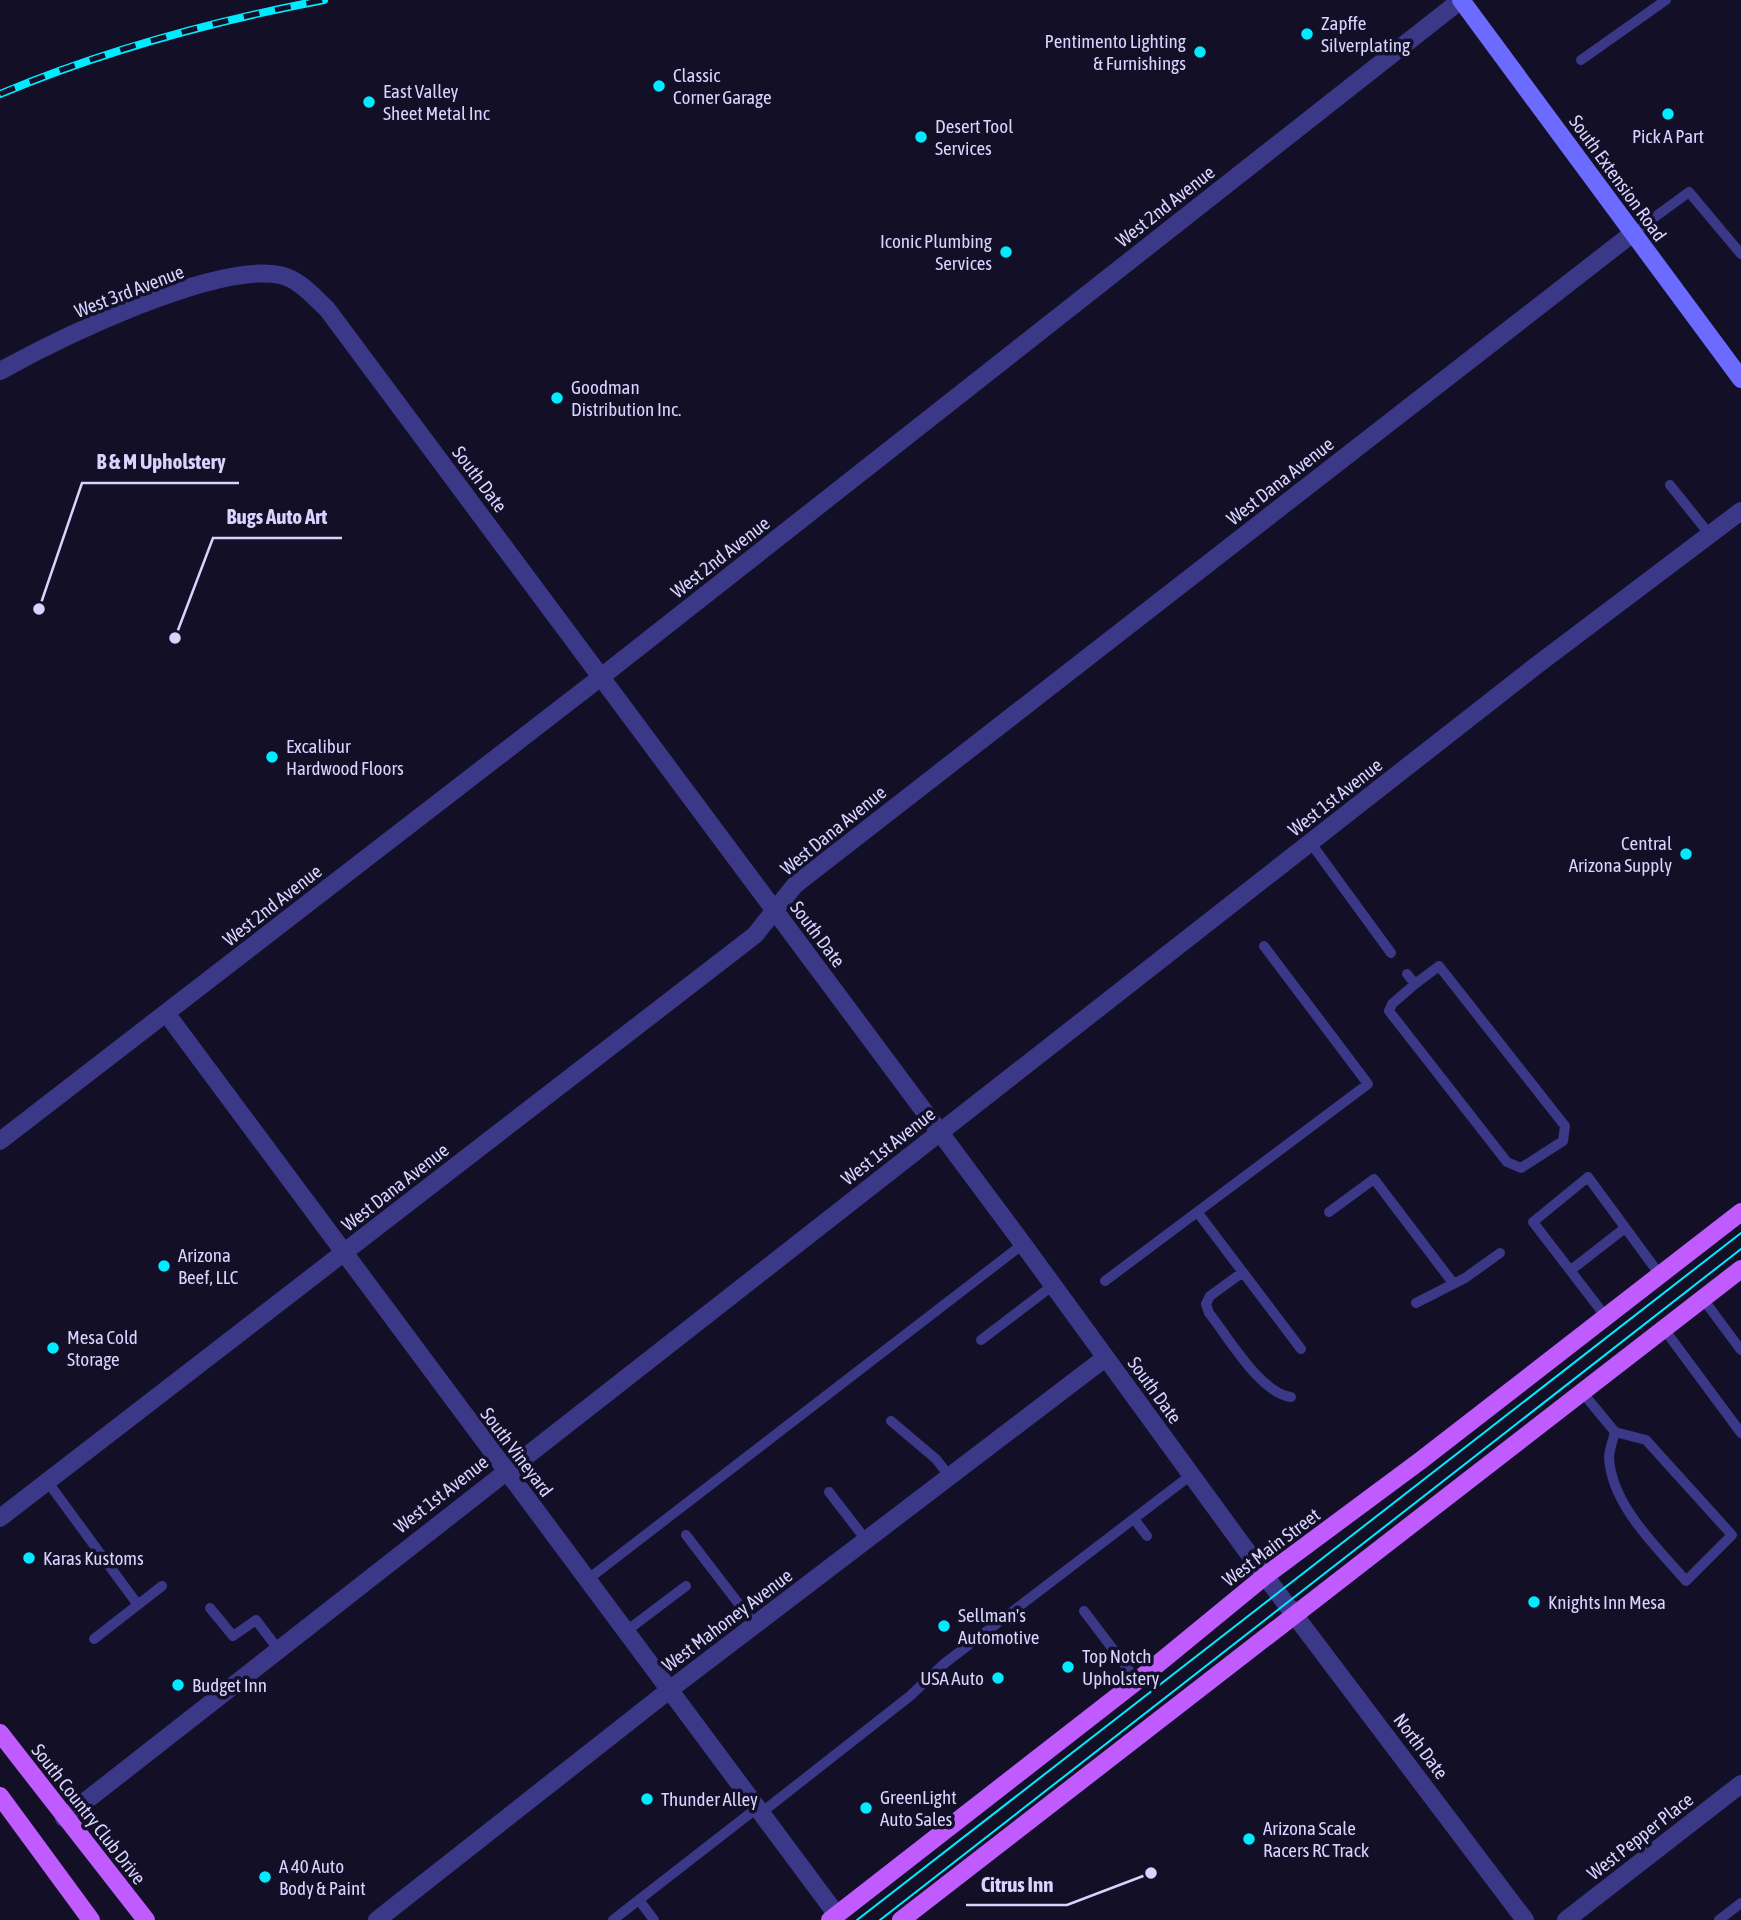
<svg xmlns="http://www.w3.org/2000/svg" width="1741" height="1920" viewBox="0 0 1741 1920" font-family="'Asap Condensed',sans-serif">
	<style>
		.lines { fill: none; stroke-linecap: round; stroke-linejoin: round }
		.lane { stroke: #3a3887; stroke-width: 10 }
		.street { stroke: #3a3887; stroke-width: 18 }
		.secondary { stroke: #6c6bff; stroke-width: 18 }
		.primary { stroke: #bf5bff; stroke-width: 18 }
		.tram { stroke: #00ebff; stroke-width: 2 }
		.rail-casing { stroke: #00ebff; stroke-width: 8 }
		.rail { stroke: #120f27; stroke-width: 5; stroke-dasharray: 16; stroke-linecap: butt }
		.poi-dot { fill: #00ebff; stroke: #120f27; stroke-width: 2.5 }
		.labels { text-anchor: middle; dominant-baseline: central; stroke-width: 7; stroke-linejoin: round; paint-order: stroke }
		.poi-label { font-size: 19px; fill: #d8d4ff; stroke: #120f27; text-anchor: start }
		.street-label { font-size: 19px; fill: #d8d4ff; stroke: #120f27 }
		.leader { fill: none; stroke: #d8d4ff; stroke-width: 2.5 }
		.callout-dot { fill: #d8d4ff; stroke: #120f27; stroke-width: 2.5 }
		.callout-label { font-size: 21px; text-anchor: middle; font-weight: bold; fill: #d8d4ff; stroke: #120f27; stroke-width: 7; stroke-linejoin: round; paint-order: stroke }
	</style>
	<rect width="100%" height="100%" fill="#120f27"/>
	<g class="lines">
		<path class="lane" d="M1581 60 1666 0
			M1633 233 1689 192 1741 254
			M1670 485 1710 535
			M1310 842 1391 953
			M1407 974 1415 984 1439 966 1565 1126 1563 1141 1521 1168 1507 1162 1389 1011 1392 1004 1415 984
			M1329 1212 1374 1179 1453 1283
			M1198 1213 1301 1349
			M1571 1270 1625 1228
			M1243 1272 1210 1296 1206 1304 1209 1313C1229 1338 1260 1393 1291 1397
			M1105 1281 1368 1084 1264 946
			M1703 1299 1741 1350
			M1416 1303 1465 1278 1500 1253
			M1606 1317 1533 1222 1588 1177 1660 1275
			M1664 1329 1741 1433
			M981 1340 1052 1286
			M1582 1392 1615 1432 1646 1440 1732 1535 1686 1581C1657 1547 1612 1506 1609 1458 1609 1450 1613 1440 1615 1432
			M891 1421 936 1459 950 1477
			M47 1481 138 1605
			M829 1492 866 1540
			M1134 1519 1147 1536
			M686 1535 755 1625
			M587 1580 1023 1244
			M210 1608 233 1636 256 1620 278 1649
			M1084 1611 1137 1681
			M625 1632 686 1586
			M94 1639 162 1586
			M761 1813 910 1696 945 1663 1191 1475
			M639 1900 654 1920
			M613 1920 757 1808
			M1719 1920 1741 1903"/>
		<path class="street" d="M0 371C60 338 214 262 280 275 299 279 313 296 327 309L1023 1244 1265 1576 1525 1920
			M166 1013 837 1915
			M0 1141 601 677 1461 0
			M0 1518 755 935 795 885 1633 233
			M64 1818 1537 665 1741 511
			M377 1920 668 1691 1105 1358
			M1566 1920 1741 1784"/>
		<path class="secondary" d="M1461 0 1741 379"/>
		<path class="primary" d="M0 1733 146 1920
			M0 1796 91 1920
			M830 1920 1137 1681 1265 1576 1420 1461 1741 1212
			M901 1920 1741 1269"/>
		<path class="tram" d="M857 1920 1741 1233
			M880 1920 1741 1249"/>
		<defs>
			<path id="rail" d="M0 94C105 50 213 21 324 0"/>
		</defs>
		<use href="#rail" class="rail-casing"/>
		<use href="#rail" class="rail"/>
	</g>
	<g class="poi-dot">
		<circle cx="1307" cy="34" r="7"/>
		<circle cx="1200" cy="52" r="7"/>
		<circle cx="659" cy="86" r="7"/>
		<circle cx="369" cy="102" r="7"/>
		<circle cx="1668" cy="114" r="7"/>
		<circle cx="921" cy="137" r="7"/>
		<circle cx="1006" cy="252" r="7"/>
		<circle cx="557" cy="398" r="7"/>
		<circle cx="272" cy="757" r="7"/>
		<circle cx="1686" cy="854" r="7"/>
		<circle cx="164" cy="1266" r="7"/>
		<circle cx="53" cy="1348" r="7"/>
		<circle cx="29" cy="1558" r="7"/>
		<circle cx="1534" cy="1602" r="7"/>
		<circle cx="944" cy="1626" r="7"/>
		<circle cx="1068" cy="1667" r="7"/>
		<circle cx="998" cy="1678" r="7"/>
		<circle cx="178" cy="1685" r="7"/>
		<circle cx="647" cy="1799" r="7"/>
		<circle cx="866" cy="1808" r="7"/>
		<circle cx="1249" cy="1839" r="7"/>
		<circle cx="265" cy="1877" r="7"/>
	</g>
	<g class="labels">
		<g class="poi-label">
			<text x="1321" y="23">Zapffe<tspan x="1321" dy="22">Silverplating</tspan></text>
			<text x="1186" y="41" text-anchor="end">Pentimento Lighting<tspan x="1186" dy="22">&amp; Furnishings</tspan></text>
			<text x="673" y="75">Classic<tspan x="673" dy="22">Corner Garage</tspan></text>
			<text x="383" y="91">East Valley<tspan x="383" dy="22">Sheet Metal Inc</tspan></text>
			<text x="935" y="126">Desert Tool<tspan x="935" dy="22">Services</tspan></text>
			<text x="1668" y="136" text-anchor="middle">Pick A Part</text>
			<text x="992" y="241" text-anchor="end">Iconic Plumbing<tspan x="992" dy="22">Services</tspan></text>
			<text x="571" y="387">Goodman<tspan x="571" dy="22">Distribution Inc.</tspan></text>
			<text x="286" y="746">Excalibur<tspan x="286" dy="22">Hardwood Floors</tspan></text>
			<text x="1672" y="843" text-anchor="end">Central<tspan x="1672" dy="22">Arizona Supply</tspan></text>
			<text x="178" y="1255">Arizona<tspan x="178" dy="22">Beef, LLC</tspan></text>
			<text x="67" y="1337">Mesa Cold<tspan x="67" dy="22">Storage</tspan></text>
			<text x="43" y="1558">Karas Kustoms</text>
			<text x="1548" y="1602">Knights Inn Mesa</text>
			<text x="958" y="1615">Sellman's<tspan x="958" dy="22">Automotive</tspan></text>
			<text x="1082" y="1656">Top Notch<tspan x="1082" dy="22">Upholstery</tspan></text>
			<text x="984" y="1678" text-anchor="end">USA Auto</text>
			<text x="192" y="1685">Budget Inn</text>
			<text x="880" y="1797">GreenLight<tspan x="880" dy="22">Auto Sales</tspan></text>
			<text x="661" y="1799">Thunder Alley</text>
			<text x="1263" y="1828">Arizona Scale<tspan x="1263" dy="22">Racers RC Track</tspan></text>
			<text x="279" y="1866">A 40 Auto<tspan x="279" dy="22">Body &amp; Paint</tspan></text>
		</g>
		<g class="street-label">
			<text transform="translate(1618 178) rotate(54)">South Extension Road</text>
			<text transform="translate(1165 206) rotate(-38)">West 2nd Avenue</text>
			<text transform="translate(129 291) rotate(-21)">West 3rd Avenue</text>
			<text transform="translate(480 479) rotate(53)">South Date</text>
			<text transform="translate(1280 481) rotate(-38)">West Dana Avenue</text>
			<text transform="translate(720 557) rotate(-38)">West 2nd Avenue</text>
			<text transform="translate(1335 797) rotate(-38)">West 1st Avenue</text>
			<text transform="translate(833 830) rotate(-39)">West Dana Avenue</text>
			<text transform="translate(272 905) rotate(-38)">West 2nd Avenue</text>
			<text transform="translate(818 934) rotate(53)">South Date</text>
			<text transform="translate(888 1146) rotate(-38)">West 1st Avenue</text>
			<text transform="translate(395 1187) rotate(-38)">West Dana Avenue</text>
			<text transform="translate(1155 1390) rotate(54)">South Date</text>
			<text transform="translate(517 1452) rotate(53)">South Vineyard</text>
			<text transform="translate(441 1494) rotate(-38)">West 1st Avenue</text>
			<text transform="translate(1271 1547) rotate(-37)">West Main Street</text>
			<text transform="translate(727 1620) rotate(-37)">West Mahoney Avenue</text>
			<text transform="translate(1421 1746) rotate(53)">North Date</text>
			<text transform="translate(89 1814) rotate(52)">South Country Club Drive</text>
			<text transform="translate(1640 1836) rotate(-38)">West Pepper Place</text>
		</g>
	</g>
	<path class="leader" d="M39 609L82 483H239M175 638L213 538H342M1151 1873L1067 1905H966"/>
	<g class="callout-dot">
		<circle cx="39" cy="609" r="7"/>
		<circle cx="175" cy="638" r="7"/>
		<circle cx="1151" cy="1873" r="7"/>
	</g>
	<g class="callout-label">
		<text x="161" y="469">B &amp; M Upholstery</text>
		<text x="277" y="524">Bugs Auto Art</text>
		<text x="1017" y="1892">Citrus Inn</text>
	</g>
</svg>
